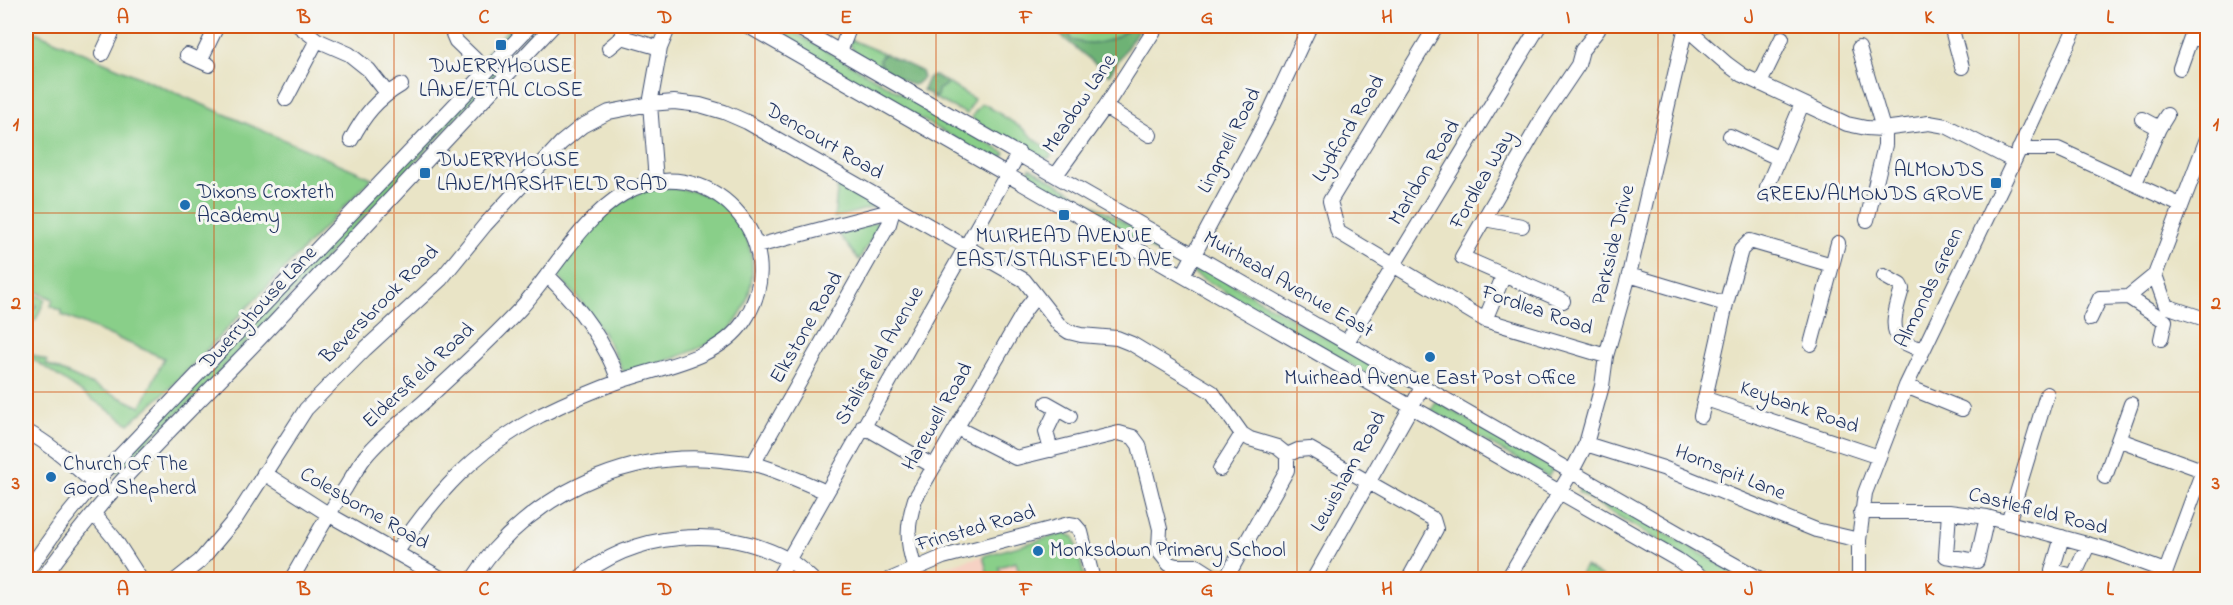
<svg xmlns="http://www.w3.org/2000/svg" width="2233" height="605" viewBox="0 0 2233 605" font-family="'Indie Flower',sans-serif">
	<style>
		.built { fill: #f6d2c4 }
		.green { fill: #89cf89; stroke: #527f74; stroke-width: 1.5 }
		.forest { fill: #6eb275; stroke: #44706a; stroke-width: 1.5 }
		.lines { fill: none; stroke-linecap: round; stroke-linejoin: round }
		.minor-casing { stroke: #3a4a6e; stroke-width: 16 }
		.minor { stroke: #fff; stroke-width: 14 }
		.grid { fill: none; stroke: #d45514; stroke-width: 1.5; stroke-opacity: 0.55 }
		.poi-dot { fill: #1f6fb2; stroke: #f6f6f2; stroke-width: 2 }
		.labels { text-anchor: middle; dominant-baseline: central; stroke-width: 6; stroke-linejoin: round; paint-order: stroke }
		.poi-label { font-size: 21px; fill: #1b2f5e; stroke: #f6f6f2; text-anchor: start }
		.street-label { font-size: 21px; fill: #1b2f5e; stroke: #f6f6f2 }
		.neatline { fill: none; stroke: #d45514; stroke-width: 2 }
		.grid-label { font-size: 20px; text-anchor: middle; font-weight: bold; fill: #d45514 }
	</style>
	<rect width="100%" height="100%" fill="#f6f6f2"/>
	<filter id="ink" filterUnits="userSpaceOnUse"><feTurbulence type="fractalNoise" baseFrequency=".0167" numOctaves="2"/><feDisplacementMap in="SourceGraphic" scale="12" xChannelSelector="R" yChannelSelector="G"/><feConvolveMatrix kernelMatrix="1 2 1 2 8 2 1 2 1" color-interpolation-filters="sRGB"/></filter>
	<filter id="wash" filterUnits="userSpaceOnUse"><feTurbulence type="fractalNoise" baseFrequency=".008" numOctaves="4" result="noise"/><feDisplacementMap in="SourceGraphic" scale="24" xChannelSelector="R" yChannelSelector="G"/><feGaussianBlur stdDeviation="1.35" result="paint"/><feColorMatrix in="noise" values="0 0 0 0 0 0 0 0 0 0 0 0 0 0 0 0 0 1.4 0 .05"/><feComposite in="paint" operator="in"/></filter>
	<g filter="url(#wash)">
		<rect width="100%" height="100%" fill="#e9e4c6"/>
		<path class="built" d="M1065 533 1074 537 1085 579 928 580 925 572Z"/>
		<path class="green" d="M511 26H521L491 57 482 58Z
			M536 26H542L191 402 158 431 117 473 113 470Z
			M759 26H783L1005 153 998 163Z
			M1067 26H1126V30C1109 44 1092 46 1071 40Z
			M26 28 372 178 168 390 129 424 28 356 26 357V352L47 361 46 364 141 407 164 358 62 315V311L51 306 53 299 26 287Z
			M849 39 885 54 881 56 880 64 886 70C874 63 849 55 849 39Z
			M948 83 974 99 967 114 932 97 937 96 938 90Z
			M981 104 986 105 1022 128 1050 152 1051 157 1047 159 1031 151 1029 152 974 121 972 116Z
			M1030 168 1183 256 1179 265 1025 177Z
			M838 182 875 204 874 207 834 218Z
			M659 188C676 188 692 189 708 196 759 218 765 291 730 329 712 347 651 368 625 372L623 371C604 330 588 307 557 275V272C577 245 602 211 632 196 640 192 650 190 659 188Z
			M877 222 879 226 859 260 837 232Z
			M1198 265 1396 378 1391 388 1193 273Z
			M26 291 45 299 36 320 27 324V319L37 305 27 300 29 296 26 294Z
			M1436 401 1553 469 1548 477 1431 410Z
			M1582 486 1746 579H1716L1672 549 1578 492Z
			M1065 533 1074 537 1085 579H1012L1020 577 1016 562 999 567 1002 579H989L983 556Z
			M1585 566 1605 579H1577Z"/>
		<path class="forest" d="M1049 26H1067L1071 40C1091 46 1109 44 1126 31V26H1141L1109 75Z
			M885 54 921 71 923 78 916 84 912 85C901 79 883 73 879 60Z
			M932 76H936L948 83 938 90 937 96 934 97 923 90 928 78Z"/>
	</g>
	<g filter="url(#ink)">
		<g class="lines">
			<defs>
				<path id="minor" d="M299 26 317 40 349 54 369 70 387 93
					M457 26 453 34 456 41 486 70
					M625 26 622 37 660 48
					M748 26 1678 560 1706 580
					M795 26 1699 545 1762 580
					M1436 26 1330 201 1338 232 1485 320 1606 356
					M1951 26 1962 67
					M1686 28 1727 64 1742 75 1847 124 1866 128 1883 129 1929 123 1946 126 2014 161
					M2191 37 2208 42
					M609 48 622 37
					M1859 48 1885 135V145L1867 220
					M840 52 850 26
					M102 54 115 26
					M187 55 209 65
					M200 61 217 26
					M2180 68 2195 26
					M1760 83 1782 38
					M286 99 317 40
					M1105 107 1150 135
					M2142 119 2159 128
					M1730 136 1778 158
					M2208 136 2155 275 2166 306 2208 320
					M351 140C364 115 377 99 401 85
					M2019 149H2058L2180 205
					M1056 175 1105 107 1157 26
					M656 181 650 104 660 48 669 26
					M2135 183 2159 128 2167 115
					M1767 187 1802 104
					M1484 219 1522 226
					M757 246 890 211 894 206
					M547 275C579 306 604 339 619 381
					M1183 275 1265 122 1310 26
					M1629 275 1726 304
					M1884 276 1900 285 1902 289C1898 303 1888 329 1901 340 1906 345 1916 347 1923 350
					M2128 297 2155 275
					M1563 301 1462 257 1545 114 1578 65 1582 50 1598 30
					M2090 319 2100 298 2128 297 2165 321 2161 339
					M1485 320 1503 277
					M1347 342 1539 26
					M1811 344 1838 243
					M1906 386 1962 409
					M1706 399 1879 457
					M1047 403 1070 416
					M1701 416 1726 304 1741 250 1750 241 1832 265
					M863 426 933 466
					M957 428 1016 458 1119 433 1133 437 1139 445 1160 529 1159 547 1161 554 1169 564 1176 566H1197L1219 580
					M26 431C52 445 72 464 94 483
					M2120 440 2202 470
					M1586 444 1663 468 1816 530 1859 540
					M1051 450 1046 432 1057 409
					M755 464 757 457 889 224 891 217 890 211
					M1220 469 1242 434
					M264 473 328 514 444 580
					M2105 477 2131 404
					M1861 512H1949L1987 517 2105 549 2165 571
					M1949 512 1946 556 1977 561 1987 517
					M94 514 114 538 141 580
					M2008 523 2047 394
					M2062 537 2052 571 2074 576 2088 545
					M915 568C906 543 907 524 915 499L1025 310 1036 296
					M26 573 62 522 94 483 530 26
					M2163 579 2208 457
					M42 580C104 490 186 416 261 337 359 234 455 129 553 26
					M176 580 200 561 236 518 306 409 365 349 441 279 485 225 561 143 582 126 609 112 650 104 674 102 700 105 724 112 747 122 1024 280 1060 326 1069 332 1081 335 1117 338 1132 344 1212 392 1242 434 1250 439 1277 447 1287 455 1298 450 1310 449 1433 519 1436 529 1408 580
					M291 580C309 549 326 517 346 487 352 477 358 466 365 457 382 436 406 418 426 400 458 370 490 341 520 309 552 274 582 218 623 194 706 145 797 241 744 321 719 359 663 366 623 380 595 390 567 402 541 415 475 450 437 492 396 553
					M472 580C479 570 486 559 494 550 551 486 637 450 722 460 734 462 747 462 758 465 782 472 803 482 826 492
					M577 580C634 531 721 524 787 559 796 564 805 573 813 580
					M777 580 1019 153
					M889 580 943 557 1069 524 1075 525 1081 532 1093 580
					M1225 580 1287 470V455
					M1313 580 1423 386
					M1507 580 1572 471 1586 444 1602 386 1606 356 1629 275 1686 26
					M1859 580V540L1865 493 1906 386 2014 161 2076 26"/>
			</defs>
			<use href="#minor" class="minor-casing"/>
			<use href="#minor" class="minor"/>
		</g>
	</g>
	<path class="grid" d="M214 26V580M394 26V580M575 26V580M755 26V580M936 26V580M1116 26V580M1297 26V580M1478 26V580M1658 26V580M1839 26V580M2019 26V580M26 213H2208M26 392H2208"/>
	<g class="poi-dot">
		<rect x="495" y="39" width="12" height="12" rx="3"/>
		<rect x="419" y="167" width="12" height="12" rx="3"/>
		<rect x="1990" y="177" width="12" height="12" rx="3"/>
		<circle cx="185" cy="205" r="6"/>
		<rect x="1058" y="209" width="12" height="12" rx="3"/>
		<circle cx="1430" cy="357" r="6"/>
		<circle cx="51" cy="477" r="6"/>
		<circle cx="1038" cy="551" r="6"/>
	</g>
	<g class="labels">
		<g class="poi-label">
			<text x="501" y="67" text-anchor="middle">DWERRYHOUSE<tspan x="501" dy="24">LANE/ETAL CLOSE</tspan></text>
			<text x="437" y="161">DWERRYHOUSE<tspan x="437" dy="24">LANE/MARSHFIELD ROAD</tspan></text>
			<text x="1984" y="171" text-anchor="end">ALMONDS<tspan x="1984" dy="24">GREEN/ALMONDS GROVE</tspan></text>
			<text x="197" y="193">Dixons Croxteth<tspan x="197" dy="24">Academy</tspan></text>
			<text x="1064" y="237" text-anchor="middle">MUIRHEAD AVENUE<tspan x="1064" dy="24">EAST/STALISFIELD AVE</tspan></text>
			<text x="1430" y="379" text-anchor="middle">Muirhead Avenue East Post Office</text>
			<text x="63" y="465">Church Of The<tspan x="63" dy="24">Good Shepherd</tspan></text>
			<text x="1050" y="551">Monksdown Primary School</text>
		</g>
		<g class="street-label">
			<text transform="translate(1080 104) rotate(-56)">Meadow Lane</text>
			<text transform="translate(1349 129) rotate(-59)">Lydford Road</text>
			<text transform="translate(1230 141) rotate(-63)">Lingmell Road</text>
			<text transform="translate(824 142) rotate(30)">Dencourt Road</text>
			<text transform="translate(1425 173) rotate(-59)">Marldon Road</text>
			<text transform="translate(1483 180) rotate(-60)">Fordlea Way</text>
			<text transform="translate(1614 245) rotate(-76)">Parkside Drive</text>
			<text transform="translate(1288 285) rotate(30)">Muirhead Avenue East</text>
			<text transform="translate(1930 288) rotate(-64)">Almonds Green</text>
			<text transform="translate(380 305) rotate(-45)">Beversbrook Road</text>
			<text transform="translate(259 308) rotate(-47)">Dwerryhouse Lane</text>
			<text transform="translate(1537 311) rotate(19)">Fordlea Road</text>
			<text transform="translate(807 328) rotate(-60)">Elkstone Road</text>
			<text transform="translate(880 356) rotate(-60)">Stalisfield Avenue</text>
			<text transform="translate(419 376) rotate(-43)">Eldersfield Road</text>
			<text transform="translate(1799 408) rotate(19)">Keybank Road</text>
			<text transform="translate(938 417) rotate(-60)">Harewell Road</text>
			<text transform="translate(1349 472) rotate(-61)">Lewisham Road</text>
			<text transform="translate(1730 473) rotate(22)">Hornspit Lane</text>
			<text transform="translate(364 509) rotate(30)">Colesborne Road</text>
			<text transform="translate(2038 512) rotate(14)">Castlefield Road</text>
			<text transform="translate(976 529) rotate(-16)">Frinsted Road</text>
		</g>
	</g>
	<rect width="2233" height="605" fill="none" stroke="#f6f6f2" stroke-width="66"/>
	<rect x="33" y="33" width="2167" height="539" class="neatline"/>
	<g class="grid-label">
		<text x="123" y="23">A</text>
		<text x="304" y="23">B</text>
		<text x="484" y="23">C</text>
		<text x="665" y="23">D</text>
		<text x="846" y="23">E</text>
		<text x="1026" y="23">F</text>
		<text x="1207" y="23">G</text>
		<text x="1387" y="23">H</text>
		<text x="1568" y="23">I</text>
		<text x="1749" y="23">J</text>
		<text x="1929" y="23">K</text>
		<text x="2110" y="23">L</text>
		<text x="16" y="130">1</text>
		<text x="2216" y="130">1</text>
		<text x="16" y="309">2</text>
		<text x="2216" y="309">2</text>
		<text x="16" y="489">3</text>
		<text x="2216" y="489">3</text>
		<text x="123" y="595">A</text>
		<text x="304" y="595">B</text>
		<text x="484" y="595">C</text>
		<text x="665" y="595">D</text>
		<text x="846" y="595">E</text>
		<text x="1026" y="595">F</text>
		<text x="1207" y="595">G</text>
		<text x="1387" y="595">H</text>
		<text x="1568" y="595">I</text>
		<text x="1749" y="595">J</text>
		<text x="1929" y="595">K</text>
		<text x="2110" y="595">L</text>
	</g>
</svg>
